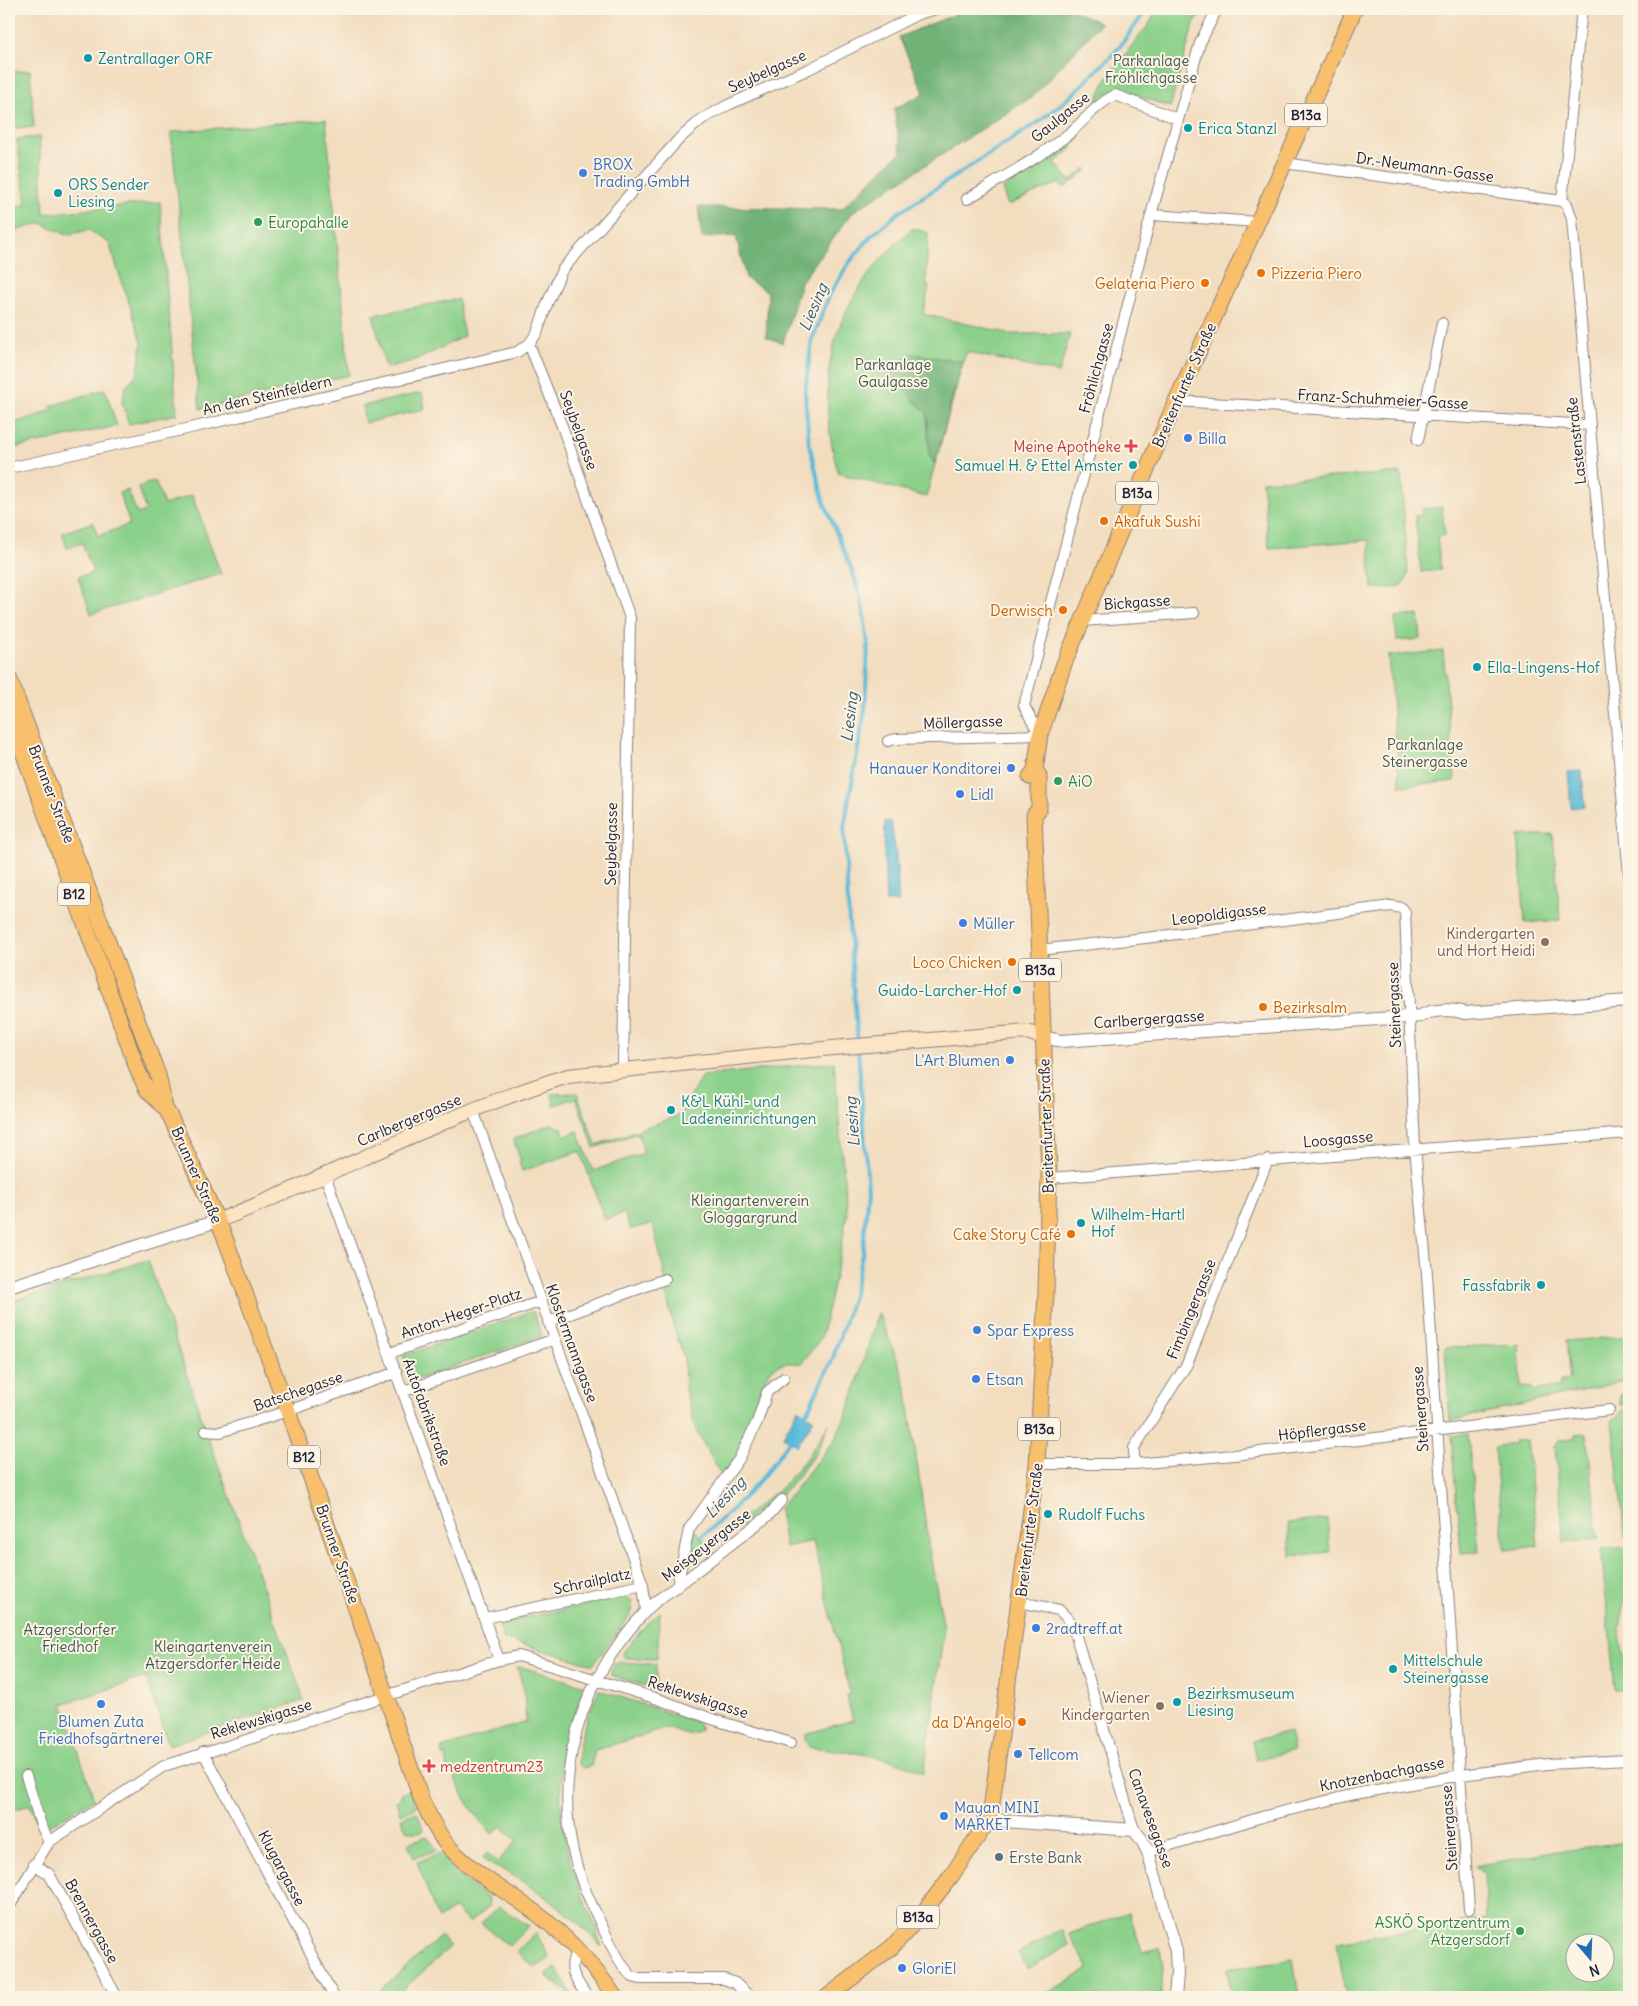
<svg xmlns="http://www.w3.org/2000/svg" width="1638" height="2006" viewBox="0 0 1638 2006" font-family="Delius,sans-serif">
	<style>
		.green { fill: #8cd18b; stroke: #577a63; fill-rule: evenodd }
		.forest { fill: #71b377; stroke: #4a6a59 }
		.water { fill: #59bad7; stroke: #3e6e89 }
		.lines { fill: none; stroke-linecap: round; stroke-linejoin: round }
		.stream { stroke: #59bad7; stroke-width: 4 }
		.minor-casing { stroke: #8a807d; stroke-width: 12 }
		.tertiary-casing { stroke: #8a807d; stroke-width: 14 }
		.secondary-casing { stroke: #8a807d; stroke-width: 16 }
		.primary-casing { stroke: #8a807d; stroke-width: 17 }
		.minor { stroke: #fff; stroke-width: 10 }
		.tertiary { stroke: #fff; stroke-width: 12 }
		.secondary { stroke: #fce5c4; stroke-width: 14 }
		.primary { stroke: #f8bf6c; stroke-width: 15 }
		.culture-dot { fill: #0f9aa8; stroke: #fcf5e5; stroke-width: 2 }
		.shop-dot { fill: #3f7fe0; stroke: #fcf5e5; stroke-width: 2 }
		.leisure-dot { fill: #2e9e5b; stroke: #fcf5e5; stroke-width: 2 }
		.food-dot { fill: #e8710a; stroke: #fcf5e5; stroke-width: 2 }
		.health-dot { fill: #e0444e; stroke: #fcf5e5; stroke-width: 2 }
		.education-dot { fill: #8d6e63; stroke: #fcf5e5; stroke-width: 2 }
		.service-dot { fill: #5c6f8a; stroke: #fcf5e5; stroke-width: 2 }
		.labels { text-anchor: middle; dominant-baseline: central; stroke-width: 4; stroke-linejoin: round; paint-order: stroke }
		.shield { fill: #fcf5e5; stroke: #63616e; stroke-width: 1 }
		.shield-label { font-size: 14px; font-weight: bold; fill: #22223b }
		.culture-label { font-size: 15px; fill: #0d838f; stroke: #fcf5e5; text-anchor: start }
		.park-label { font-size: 15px; fill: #425753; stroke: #fcf5e5 }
		.street-label { font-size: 15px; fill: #22223b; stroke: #fcf5e5 }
		.shop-label { font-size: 15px; fill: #366cbe; stroke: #fcf5e5; text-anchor: start }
		.leisure-label { font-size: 15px; fill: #27864d; stroke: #fcf5e5; text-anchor: start }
		.food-label { font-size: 15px; fill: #c56008; stroke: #fcf5e5; text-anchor: end }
		.health-label { font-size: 15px; fill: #be3a42; stroke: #fcf5e5; text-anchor: end }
		.education-label { font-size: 15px; fill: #785e54; stroke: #fcf5e5; text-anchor: end }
		.service-label { font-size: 15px; fill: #4e5e75; stroke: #fcf5e5; text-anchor: start }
		.water-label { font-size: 16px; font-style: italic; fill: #355772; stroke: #fcf5e5 }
	</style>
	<rect width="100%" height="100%" fill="#fcf5e5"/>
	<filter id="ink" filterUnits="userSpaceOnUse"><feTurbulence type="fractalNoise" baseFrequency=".02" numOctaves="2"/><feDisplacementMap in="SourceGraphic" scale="10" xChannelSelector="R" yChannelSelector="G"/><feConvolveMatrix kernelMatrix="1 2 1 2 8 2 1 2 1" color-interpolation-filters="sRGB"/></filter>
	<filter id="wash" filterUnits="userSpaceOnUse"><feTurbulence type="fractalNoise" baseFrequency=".0096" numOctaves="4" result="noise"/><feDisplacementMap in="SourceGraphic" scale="20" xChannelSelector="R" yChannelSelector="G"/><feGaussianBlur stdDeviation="1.12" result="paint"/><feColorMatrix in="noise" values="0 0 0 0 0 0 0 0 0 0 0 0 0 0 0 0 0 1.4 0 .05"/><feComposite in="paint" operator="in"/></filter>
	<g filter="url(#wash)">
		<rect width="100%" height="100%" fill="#f2ddbf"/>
		<path class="green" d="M1158 9H1203L1196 22 1194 23 1170 107 1116 88 1115 90 1107 93 1096 102 1108 76 1147 27Z
			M30 70 34 127 15 128 9 89V72Z
			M326 119 349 375 200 409 171 132Z
			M1078 135 1080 139 1071 145 1073 148 1055 162 1070 181 1086 168 1087 170 1066 187 1061 186 1059 183 1008 205 1002 190Z
			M39 137 44 214 160 202 177 414 129 424 122 403 126 387 138 372 142 342 109 243 89 230 67 235 41 223 9 233V210L26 204 17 139Z
			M913 228 928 233 926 285 929 286 923 314 1011 334H1070L1059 373 966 352 926 497 838 473C812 372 833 297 913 228Z
			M458 299 464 336 419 359 386 368 373 315Z
			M105 389 117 426 9 449V425L52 410 51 406Z
			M422 393 425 409 365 423 362 406Z
			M1401 473 1408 573C1406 592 1386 588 1372 588L1369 540 1269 548 1262 481Z
			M155 481 164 505 192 495 221 574 91 614 78 577 93 572 82 543 67 548 62 533 93 522 98 536 130 524 119 493 128 490 137 514 146 511 138 487Z
			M1442 507 1445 535 1437 537 1441 570 1421 572 1415 516 1422 515V509Z
			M1419 615 1421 639 1397 641 1395 617Z
			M1443 651 1455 781 1400 786 1388 656Z
			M1553 834 1560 920 1525 923 1518 836Z
			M834 1062 847 1214 840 1254 821 1338 801 1364C788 1361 775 1363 767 1375 758 1388 759 1406 754 1420 746 1441 735 1459 722 1477L695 1428 685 1389 684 1358 672 1322 665 1286H667L653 1224 630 1229 624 1213 605 1220 580 1151 522 1171 519 1162 521 1161 513 1139 551 1124 562 1128 565 1136 578 1131 593 1171 644 1153 638 1133 594 1148 576 1098 554 1105 552 1094 577 1093 596 1145 680 1115 702 1076Z
			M148 1260 206 1431 304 1700 169 1745 146 1677 63 1704 94 1799 40 1831 30 1805 9 1811V1302Z
			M533 1311 542 1336 412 1381 403 1356Z
			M878 1313 898 1361 907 1391 929 1549 944 1629 924 1773C888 1755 849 1752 809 1747L805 1740V1734L853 1720 846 1695 850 1694 813 1541 785 1547 779 1509 835 1439 850 1406Z
			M1629 1336V1380L1450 1421 1445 1348 1519 1344 1521 1387 1532 1388 1534 1391 1560 1386 1561 1381 1570 1380 1566 1341Z
			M1629 1393V1405H1620V1395Z
			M1629 1409V1536L1625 1537 1612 1421 1620 1415 1622 1410Z
			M829 1424 816 1453 788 1488 691 1564 687 1559 694 1529 709 1545 783 1486 808 1456Z
			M1587 1433 1598 1539 1564 1543 1555 1447 1559 1440 1575 1439V1434Z
			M1468 1434 1479 1552 1461 1553 1451 1436Z
			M1527 1440 1538 1546 1505 1550 1494 1449 1499 1446 1514 1444 1513 1441Z
			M1327 1519 1330 1552 1291 1556 1288 1523Z
			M1629 1547V1600L1623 1602 1620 1634 1624 1660H1629V1689L1615 1690 1601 1549Z
			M624 1597 632 1602V1612L593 1665 504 1639 498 1623Z
			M660 1612 657 1659 625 1658 623 1654 624 1651 644 1627Z
			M620 1662 656 1664V1686L652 1688 611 1675V1670L614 1665Z
			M517 1667 525 1668 585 1686C578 1705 569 1725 565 1745 553 1813 567 1869 598 1930L597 1935 602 1945 601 1946C576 1918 545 1895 512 1875 501 1868 493 1868 482 1858L487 1853 497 1862 517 1841 501 1826 492 1834C474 1814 462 1796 452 1771H448L446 1755 443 1756 441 1748 526 1722 524 1689Z
			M599 1690 697 1722 701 1729C689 1741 681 1728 665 1729L595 1750 591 1766 583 1768 578 1764C576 1739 590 1713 599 1690Z
			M1290 1732 1294 1750 1256 1760 1252 1741Z
			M410 1790 416 1808 400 1814 396 1801 400 1800 401 1794Z
			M417 1812 424 1830 415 1833 406 1830 401 1818Z
			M427 1836 437 1850 414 1858 408 1843Z
			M1629 1842V1997H1346L1337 1942 1486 1919 1484 1874 1474 1866 1570 1849ZM1576 1944H1606V1974H1576Z
			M440 1853 457 1875 489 1899 488 1907 469 1923 455 1908 438 1919 417 1862Z
			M499 1907 529 1926 509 1946 481 1923Z
			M1129 1912 1142 1952 1160 1948 1163 1967 1161 1997H1040L1089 1969 1069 1934Z
			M1061 1929 1070 1945 1027 1969 1018 1953Z
			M536 1933 550 1958 535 1968 516 1952Z
			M441 1936 450 1947 395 1997H373Z
			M1293 1959 1299 1997H1231L1227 1969Z
			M556 1968 574 1997 545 1975Z"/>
		<path class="forest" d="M981 9H1069L1101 23 1032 97 854 211 801 282 783 343 766 337 768 292 746 278 736 236 702 238 698 207 841 209 901 152 894 109 924 93 899 37 963 11Z
			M912 354 962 361 935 464 929 455 927 413 883 371Z"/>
		<path class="water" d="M1582 771 1585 806 1571 808 1568 772Z
			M885 821 891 822 896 855 899 902H886L884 854Z
			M798 1409 814 1419 797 1446 783 1436Z"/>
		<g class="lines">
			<path class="stream" d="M804 1418 832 1361 853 1296 863 1250 868 1188 849 922 844 827 865 710 868 644 863 609 854 576 823 499 809 444 805 392 812 340 830 294 849 263 871 236 898 213 1040 121 1070 97 1117 50 1147 9
				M701 1537C736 1508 769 1474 792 1436"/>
		</g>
	</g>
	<g filter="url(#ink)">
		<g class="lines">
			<defs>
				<path id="minor" d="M1284 163 1562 201
					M967 199C1002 178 1039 158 1071 132 1086 119 1097 104 1115 95L1178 119
					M1562 201 1567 204 1572 219 1629 875
					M1562 201 1582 9
					M1152 215 1258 222
					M529 344 562 426 630 618 623 1069
					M1176 401 1589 425
					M1418 440 1442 323
					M9 468 182 430 517 352 529 344 537 333 547 304 562 270 679 139 702 119 728 105 809 69 918 14 936 9
					M1082 621 1194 613
					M888 741 896 739 1040 735 1024 706 1154 204 1200 43 1217 9
					M1039 950 1154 937 1391 906 1402 908 1405 912 1415 1148 1427 1274 1469 1909
					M473 1110 643 1585 646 1610
					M325 1175 499 1660
					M1050 1178 1629 1133
					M548 1322 665 1279
					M390 1353 542 1301
					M404 1391 555 1339
					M206 1431 220 1432 288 1411 397 1372
					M1037 1464H1134L1234 1455 1609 1410
					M1134 1464V1448L1187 1364 1268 1160
					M677 1587 689 1529 739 1459 757 1422 767 1392 784 1378
					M1020 1602 1059 1610 1072 1623 1134 1830
					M485 1618 643 1585
					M203 1752 334 1997
					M26 1776 41 1825 49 1842
					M1148 1852 1265 1816 1355 1794 1461 1775 1547 1764 1629 1760
					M34 1864 49 1874 117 1997
					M9 1907 49 1842 164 1766 499 1660 519 1656 658 1699 712 1719 791 1743
					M577 1950C566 1972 576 1978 587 1997
					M750 1997 735 1983 724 1979H641C638 1979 636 1978 633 1977 621 1970 599 1920 592 1905 543 1805 570 1690 646 1611 656 1600 672 1590 684 1581 712 1559 740 1537 768 1516L782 1500"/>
				<path id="tertiary" d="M1043 1037 1061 1041 1421 1016C1431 1009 1453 1009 1465 1013L1629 1001
					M9 1287 217 1221
					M990 1818 1004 1821 1134 1830 1142 1840 1148 1852 1176 1951 1177 1974 1175 1997"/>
				<path id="secondary" d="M217 1221C335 1175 447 1113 568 1076L832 1048 1027 1032 1043 1037"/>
				<path id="primary" d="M9 678 158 1075 165 1108
					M9 713 138 1071 147 1090 165 1108 171 1118 224 1235 288 1411 422 1801C430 1816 437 1834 449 1847 475 1875 510 1893 540 1916 569 1939 595 1967 615 1997
					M1030 777 1035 770 1040 735 1064 664 1176 401 1355 9
					M827 1997 892 1947 921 1915 952 1875 990 1818 992 1803 1037 1464 1046 1292 1049 1172 1034 815 1039 809V776L1035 770"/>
			</defs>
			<use href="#minor" class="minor-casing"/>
			<use href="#tertiary" class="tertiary-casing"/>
			<use href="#secondary" class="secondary-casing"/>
			<use href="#primary" class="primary-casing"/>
			<use href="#minor" class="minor"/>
			<use href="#tertiary" class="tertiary"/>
			<use href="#secondary" class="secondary"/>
			<use href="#primary" class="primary"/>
		</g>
	</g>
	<g class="culture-dot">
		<circle cx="88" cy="58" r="5"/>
		<circle cx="1188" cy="128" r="5"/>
		<circle cx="58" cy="193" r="5"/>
		<circle cx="1133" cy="465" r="5"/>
		<circle cx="1477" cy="667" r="5"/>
		<circle cx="1017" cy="990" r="5"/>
		<circle cx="671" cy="1110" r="5"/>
		<circle cx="1081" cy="1223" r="5"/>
		<circle cx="1541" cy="1285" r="5"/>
		<circle cx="1048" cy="1514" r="5"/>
		<circle cx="1393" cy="1669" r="5"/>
		<circle cx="1177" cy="1702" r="5"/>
	</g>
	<g class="shop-dot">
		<circle cx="583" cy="173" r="5"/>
		<circle cx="1188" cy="438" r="5"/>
		<circle cx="1011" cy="768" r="5"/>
		<circle cx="960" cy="794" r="5"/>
		<circle cx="963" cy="923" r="5"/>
		<circle cx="1010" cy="1060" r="5"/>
		<circle cx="977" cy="1330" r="5"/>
		<circle cx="976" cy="1379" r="5"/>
		<circle cx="1036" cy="1628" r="5"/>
		<circle cx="101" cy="1704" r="5"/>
		<circle cx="1018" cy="1754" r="5"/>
		<circle cx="944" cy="1816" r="5"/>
		<circle cx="902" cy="1968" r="5"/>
	</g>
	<g class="leisure-dot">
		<circle cx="258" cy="222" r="5"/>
		<circle cx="1058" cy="781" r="5"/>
		<circle cx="1520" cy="1931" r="5"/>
	</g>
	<g class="food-dot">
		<circle cx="1261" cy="273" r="5"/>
		<circle cx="1205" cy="283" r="5"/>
		<circle cx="1104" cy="521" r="5"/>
		<circle cx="1063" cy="610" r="5"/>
		<circle cx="1012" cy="962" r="5"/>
		<circle cx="1263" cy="1007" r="5"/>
		<circle cx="1071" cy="1234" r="5"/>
		<circle cx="1022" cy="1722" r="5"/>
	</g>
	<g class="health-dot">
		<path d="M1128.5 438.5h5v5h5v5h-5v5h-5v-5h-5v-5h5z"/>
		<path d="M426.5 1758.5h5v5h5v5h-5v5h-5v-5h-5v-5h5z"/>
	</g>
	<g class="education-dot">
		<circle cx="1545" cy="942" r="5"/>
		<circle cx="1160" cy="1706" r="5"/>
	</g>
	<circle class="service-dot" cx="999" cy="1857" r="5"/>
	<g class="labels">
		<g class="shield">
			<rect x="1285" y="103.5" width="42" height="23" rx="4"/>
			<rect x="1116" y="481.5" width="42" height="23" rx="4"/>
			<rect x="58" y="882.5" width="32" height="23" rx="4"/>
			<rect x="1019" y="958.5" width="42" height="23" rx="4"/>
			<rect x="1018" y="1417.5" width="42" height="23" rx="4"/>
			<rect x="288" y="1445.5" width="32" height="23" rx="4"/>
			<rect x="897" y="1905.5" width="42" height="23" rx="4"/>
		</g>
		<g class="shield-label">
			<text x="1306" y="115">B13a</text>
			<text x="1137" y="493">B13a</text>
			<text x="74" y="894">B12</text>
			<text x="1040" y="970">B13a</text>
			<text x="1039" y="1429">B13a</text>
			<text x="304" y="1457">B12</text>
			<text x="918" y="1917">B13a</text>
		</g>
		<g class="culture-label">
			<text x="98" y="58">Zentrallager ORF</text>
			<text x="1198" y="128">Erica Stanzl</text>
			<text x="68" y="184">ORS Sender<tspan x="68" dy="17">Liesing</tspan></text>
			<text x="1123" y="465" text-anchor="end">Samuel H. &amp; Ettel Amster</text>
			<text x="1487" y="667">Ella-Lingens-Hof</text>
			<text x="1007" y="990" text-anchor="end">Guido-Larcher-Hof</text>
			<text x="681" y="1101">K&amp;L Kühl- und<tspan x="681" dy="17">Ladeneinrichtungen</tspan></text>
			<text x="1091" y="1214">Wilhelm-Hartl<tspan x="1091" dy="17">Hof</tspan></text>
			<text x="1531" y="1285" text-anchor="end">Fassfabrik</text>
			<text x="1058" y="1514">Rudolf Fuchs</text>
			<text x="1403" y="1660">Mittelschule<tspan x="1403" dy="17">Steinergasse</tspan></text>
			<text x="1187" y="1693">Bezirksmuseum<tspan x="1187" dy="17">Liesing</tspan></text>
		</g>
		<g class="park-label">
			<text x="1151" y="60">Parkanlage<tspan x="1151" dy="17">Fröhlichgasse</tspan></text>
			<text x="893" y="364">Parkanlage<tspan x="893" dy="17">Gaulgasse</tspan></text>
			<text x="1425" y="744">Parkanlage<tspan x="1425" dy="17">Steinergasse</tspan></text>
			<text x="750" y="1200">Kleingartenverein<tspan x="750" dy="17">Gloggargrund</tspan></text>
			<text x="70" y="1629">Atzgersdorfer<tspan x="70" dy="17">Friedhof</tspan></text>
			<text x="213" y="1646">Kleingartenverein<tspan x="213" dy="17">Atzgersdorfer Heide</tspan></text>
		</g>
		<g class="street-label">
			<text transform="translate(767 71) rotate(-24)">Seybelgasse</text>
			<text transform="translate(1060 117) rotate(-39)">Gaulgasse</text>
			<text transform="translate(1425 167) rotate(8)">Dr.-Neumann-Gasse</text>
			<text transform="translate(1096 368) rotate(-75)">Fröhlichgasse</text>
			<text transform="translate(1184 385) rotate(-66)">Breitenfurter Straße</text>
			<text transform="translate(267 395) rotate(-13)">An den Steinfeldern</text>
			<text transform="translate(1383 399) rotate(3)">Franz-Schuhmeier-Gasse</text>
			<text transform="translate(579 430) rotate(70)">Seybelgasse</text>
			<text transform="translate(1576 441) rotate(-96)">Lastenstraße</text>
			<text transform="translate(1137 602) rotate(-4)">Bickgasse</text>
			<text transform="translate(963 722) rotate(-2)">Möllergasse</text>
			<text transform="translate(52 794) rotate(69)">Brunner Straße</text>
			<text transform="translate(611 844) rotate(-89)">Seybelgasse</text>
			<text transform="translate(1219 914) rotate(-7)">Leopoldigasse</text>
			<text transform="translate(1394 1005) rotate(-92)">Steinergasse</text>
			<text transform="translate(1149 1019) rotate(-4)">Carlbergergasse</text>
			<text transform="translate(409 1120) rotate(-23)">Carlbergergasse</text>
			<text transform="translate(1046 1126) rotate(-92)">Breitenfurter Straße</text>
			<text transform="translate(1338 1139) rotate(-5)">Loosgasse</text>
			<text transform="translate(197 1175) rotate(66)">Brunner Straße</text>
			<text transform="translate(1191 1309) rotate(-68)">Fimbingergasse</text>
			<text transform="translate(461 1313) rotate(-19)">Anton-Heger-Platz</text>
			<text transform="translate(572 1343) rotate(70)">Klostermanngasse</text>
			<text transform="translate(298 1391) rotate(-19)">Batschegasse</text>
			<text transform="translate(1420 1409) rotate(-94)">Steinergasse</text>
			<text transform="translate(427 1412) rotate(70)">Autofabrikstraße</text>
			<text transform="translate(1322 1430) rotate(-7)">Höpflergasse</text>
			<text transform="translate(1029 1530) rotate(-83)">Breitenfurter Straße</text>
			<text transform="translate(706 1545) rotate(-38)">Meisgeyergasse</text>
			<text transform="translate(338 1554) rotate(71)">Brunner Straße</text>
			<text transform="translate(592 1581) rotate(-12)">Schrailplatz</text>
			<text transform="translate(698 1697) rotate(18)">Reklewskigasse</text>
			<text transform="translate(261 1719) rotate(-17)">Reklewskigasse</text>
			<text transform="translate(1382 1774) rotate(-11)">Knotzenbachgasse</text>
			<text transform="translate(1151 1818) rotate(70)">Canavesegasse</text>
			<text transform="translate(1449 1828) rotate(-94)">Steinergasse</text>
			<text transform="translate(282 1868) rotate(62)">Klugargasse</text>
			<text transform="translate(92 1921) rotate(61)">Brennergasse</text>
		</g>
		<g class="shop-label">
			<text x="593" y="164">BROX<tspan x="593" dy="17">Trading GmbH</tspan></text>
			<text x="1198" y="438">Billa</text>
			<text x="1001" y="768" text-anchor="end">Hanauer Konditorei</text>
			<text x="970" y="794">Lidl</text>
			<text x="973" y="923">Müller</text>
			<text x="1000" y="1060" text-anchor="end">L'Art Blumen</text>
			<text x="987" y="1330">Spar Express</text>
			<text x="986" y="1379">Etsan</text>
			<text x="1046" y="1628">2radtreff.at</text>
			<text x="101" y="1721" text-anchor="middle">Blumen Zuta<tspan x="101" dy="17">Friedhofsgärtnerei</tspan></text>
			<text x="1028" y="1754">Tellcom</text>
			<text x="954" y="1807">Mayan MINI<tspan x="954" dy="17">MARKET</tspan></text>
			<text x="912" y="1968">GloriEl</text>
		</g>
		<g class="leisure-label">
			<text x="268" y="222">Europahalle</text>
			<text x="1068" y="781">AiO</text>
			<text x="1510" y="1922" text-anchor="end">ASKÖ Sportzentrum<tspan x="1510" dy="17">Atzgersdorf</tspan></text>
		</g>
		<g class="food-label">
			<text x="1271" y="273" text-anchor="start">Pizzeria Piero</text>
			<text x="1195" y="283">Gelateria Piero</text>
			<text x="1114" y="521" text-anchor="start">Akafuk Sushi</text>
			<text x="1053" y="610">Derwisch</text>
			<text x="1002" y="962">Loco Chicken</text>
			<text x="1273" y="1007" text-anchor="start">Bezirksalm</text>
			<text x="1061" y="1234">Cake Story Café</text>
			<text x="1012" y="1722">da D'Angelo</text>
		</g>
		<g class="health-label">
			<text x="1121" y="446">Meine Apotheke</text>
			<text x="440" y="1766" text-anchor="start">medzentrum23</text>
		</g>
		<g class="education-label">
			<text x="1535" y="933">Kindergarten<tspan x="1535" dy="17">und Hort Heidi</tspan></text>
			<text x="1150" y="1697">Wiener<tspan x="1150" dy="17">Kindergarten</tspan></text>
		</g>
		<g class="service-label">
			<text x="1009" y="1857">Erste Bank</text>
		</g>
		<g class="water-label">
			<text transform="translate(813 307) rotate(-67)">Liesing</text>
			<text transform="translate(849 717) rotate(-83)">Liesing</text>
			<text transform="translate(852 1122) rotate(-94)">Liesing</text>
			<text transform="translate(725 1497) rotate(-46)">Liesing</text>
		</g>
	</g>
	<rect width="1638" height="2006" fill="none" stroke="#fcf5e5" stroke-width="30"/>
	<g transform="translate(1590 1958) rotate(161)"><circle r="24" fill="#fcf5e5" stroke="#a5a1a1"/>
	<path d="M0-4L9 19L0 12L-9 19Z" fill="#1f6fb2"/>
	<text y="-8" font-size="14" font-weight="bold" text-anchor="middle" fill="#22223b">N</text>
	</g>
</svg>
